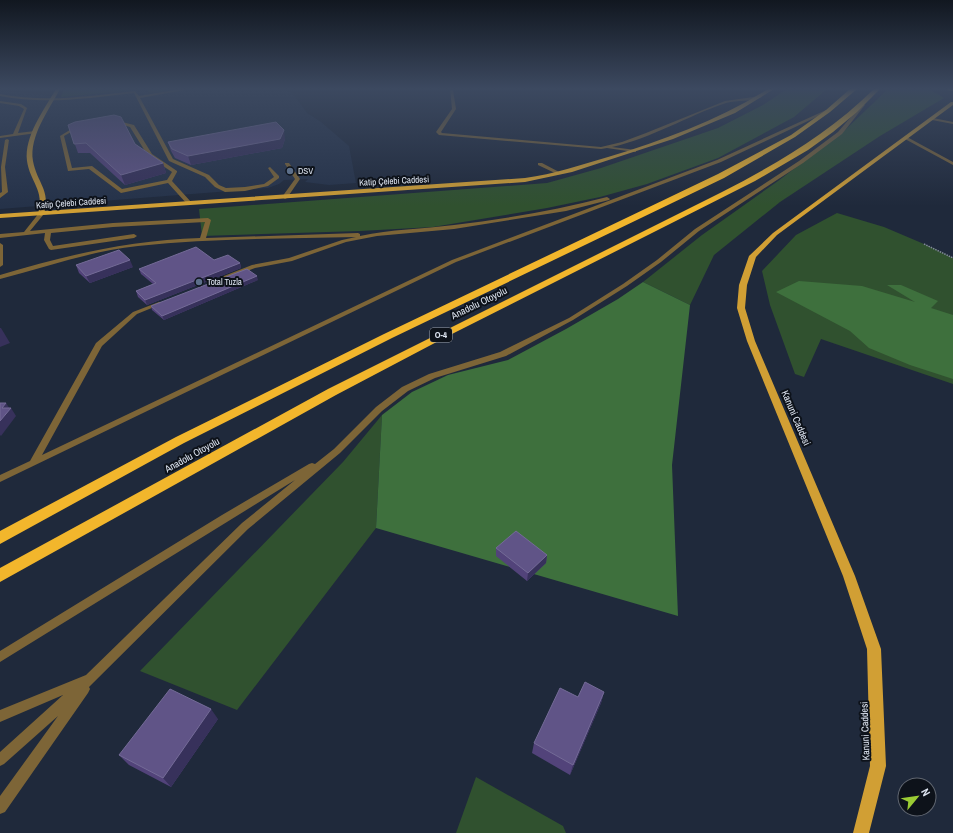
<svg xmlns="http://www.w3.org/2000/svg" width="953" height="833" viewBox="0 0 953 833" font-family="'Archivo Narrow',sans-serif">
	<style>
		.built { fill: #253249 }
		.green { fill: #30512f }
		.forest { fill: #3e703d }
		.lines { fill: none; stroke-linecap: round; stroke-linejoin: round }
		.path { stroke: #838b9a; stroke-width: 1.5; stroke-dasharray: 1.5 1; stroke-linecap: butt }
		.lane { fill: #7d6537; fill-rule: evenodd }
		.secondary { fill: #ac8638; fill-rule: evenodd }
		.primary { fill: #d19f34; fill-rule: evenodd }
		.highway { fill: #f2b62c; fill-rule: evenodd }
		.wall { fill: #52437a }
		.shaded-wall { fill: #37315b }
		.building { fill: #605487; stroke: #746b97 }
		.service-dot { fill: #5c6f8a; stroke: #0d121a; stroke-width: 1.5 }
		.labels { text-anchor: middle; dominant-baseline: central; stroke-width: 4; stroke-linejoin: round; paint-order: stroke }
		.far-poi-label { font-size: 9px; fill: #dde4f0; stroke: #0d121a; text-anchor: start }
		.far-street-label { font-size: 9px; fill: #dde4f0; stroke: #0d121a }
		.shield { fill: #0d121a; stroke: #9fa5b0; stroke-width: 1 }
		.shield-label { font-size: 9px; font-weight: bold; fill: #dde4f0 }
		.street-label { font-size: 10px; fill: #dde4f0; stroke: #0d121a }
	</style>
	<rect width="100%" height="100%" fill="#1f293b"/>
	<path class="built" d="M146 89 149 93 180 89H287L294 95 307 113 321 122 349 146 356 183 329 185 305 182 308 179 284 180 279 184 268 188 0 209V90L61 97Z"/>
	<path class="green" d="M64 89H180L149 93 146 89 61 97Z
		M787 89H827L794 117 718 158 647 184 600 197 547 208 433 227 360 231 202 236 199 209 547 183 601 168 718 128 763 105Z
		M888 89H929L944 98 880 136 780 202 714 255 690 305 643 282 702 235 778 181 845 130Z
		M837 213 884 227 924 244 953 258V384L821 339 804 377 795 374 770 305 762 271 796 235Z
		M382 415 376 528 237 710 140 671 343 462Z
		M476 777 563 826 566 833H456Z"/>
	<path class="forest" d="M799 281 862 286 915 302 887 285H901L938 301 931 308 953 315V379L910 365 869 348 850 331 776 292Z
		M643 282 690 305 672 465 678 616 376 528 382 415 412 392 448 375 508 360 566 329 618 299Z"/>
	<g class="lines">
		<path class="path" d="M924 244 953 258"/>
		<path class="lane" d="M180 89H190L140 98 173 159 209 175 219 185 226 188 245 187 264 184 274 177 268 168 270 167 279 176V178L268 186 245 191 225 192 215 187 205 177 169 161 134 93C89 98 45 105 0 96V94C45 103 90 96 135 91L139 96Z
			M450 89 453 90 456 109 441 132 442 133 601 147 622 142 646 133 725 101 760 96 762 97C752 102 737 100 726 103 687 116 652 138 612 147L636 150V152H634L607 148 601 149 439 135 436 132 452 109Z
			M0 101 21 104 27 108 18 133 35 131 37 132V133L0 138V136L13 134 24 109 19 106 0 103Z
			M862 104 865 105 842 134 803 163 699 231 661 262 627 286 573 320 506 356 435 378 408 391 382 411 340 453 248 529 89 687 90 689 88 693 5 812 0 814V796L58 716 4 764 0 766V752L63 695 0 722V710L86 675 242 523 295 480 0 662V651L222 515 309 464 312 463 315 464 334 449 376 407 402 387 429 374 500 352 569 318 623 284 657 260 695 229 799 161 838 132Z
			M826 110 829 111 721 162 456 262 0 482V475L30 461 96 343 133 312 159 302H163L164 303 137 314 102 346 42 455 452 260 717 160Z
			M933 118 953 122V124L932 120 931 119Z
			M114 120 134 125 152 154 177 171V172L172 181 191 202V204H187L168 183 121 193 89 169 68 171 60 136 78 125 80 126V127L64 136 72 168 92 166 122 189 167 180 172 172 148 156 130 127 114 122Z
			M907 137 953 162V165L905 139V138Z
			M7 139 9 140 5 167 8 192 0 198V193L2 192 1 167 5 140Z
			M285 163H289L300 179 287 198 285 199 282 197 295 179 285 164Z
			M538 163H542L561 173 557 174 538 165Z
			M607 197 610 199 609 200 566 211 454 229 377 236 346 242 292 261 255 268 226 279 223 277 224 276 252 265 289 258 342 240 356 237C284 239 210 238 138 246 91 251 46 267 0 279V275C66 255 131 240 200 238L205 222 113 227 51 233 50 240 53 246 134 234 137 236 134 238 51 250 49 249 44 240 45 233 0 238V234L24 232 39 213 41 212 44 214 30 231 113 223 208 218 211 220 206 238 358 233 360 234V236C391 229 423 229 454 225 505 219 557 210 607 197Z
			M0 243 3 245V265L0 267Z"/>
		<path class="secondary" d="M56 89H60C49 110 29 136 33 161 37 183 51 190 44 214L41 216 38 214C45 190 30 182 27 161 24 136 44 110 56 89Z"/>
		<path class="primary" d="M768 89H774L735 113 673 139 572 172 525 182 0 218V214L525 178C554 174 581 165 608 157 664 140 718 120 768 89Z
			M947 89H953V91L947 90Z
			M951 102H953V105L777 235 756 257 747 285 745 308 755 341 855 576 881 649 886 766 869 833H853L870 766 867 649 843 576 747 341 737 308 739 285 749 256 773 233Z"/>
		<path class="highway" d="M850 89H857L830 112 795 137 724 178 392 338 184 443 0 544V531L176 437 384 334 718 174 791 135 826 110Z
			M874 89H880L857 112 833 132 808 150 755 181 448 336 336 395 0 582V568L328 389 722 192C778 163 828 134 874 89Z"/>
	</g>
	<path class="wall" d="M68 125 135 144 163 163 166 173 125 185 90 153H78Z
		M285 139 282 148 191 165 175 158 171 151 168 142Z
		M214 260 240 263 241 268 147 305 138 297 136 291 153 284 141 274 139 269Z
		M76 265 133 267 90 283 79 273Z
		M258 280 164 320 152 310 151 306Z
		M496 548 547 555 546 563 527 581 496 556Z
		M604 692 601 703 570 775 532 753 534 743 578 697Z
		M218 719 171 787 129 765 119 755Z"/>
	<path class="shaded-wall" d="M284 130 285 139 282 148 191 165 188 156Z
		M163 163 166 173 125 185 121 175Z
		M130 260 133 267 90 283 86 276Z
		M240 263 241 268 147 305 145 300Z
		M257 276 258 280 164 320 162 316Z
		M0 328H1L10 343 0 347Z
		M6 403 10 409 11 408 16 416 1 436 0 435V421L2 408Z
		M547 555 546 563 527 581 528 573Z
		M604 692 601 703 570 775 573 765Z
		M211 709 218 719 171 787 163 778Z"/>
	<path class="building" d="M114 115 121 117 135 144 163 163 121 175 86 143 74 144 68 125 75 122Z
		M276 122 284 130 280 139 188 156 172 149 168 142Z
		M196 247 214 260 228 255 240 263 145 300 136 291 156 283 139 269Z
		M119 250 130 260 86 276 76 265Z
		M247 269 257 276 162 316 151 306Z
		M0 403H6L2 408H11L0 421Z
		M516 531 547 555 528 573 496 548Z
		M585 682 604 692 573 765 534 743 560 688 578 697Z
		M170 689 211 709 163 778 119 755Z"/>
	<linearGradient id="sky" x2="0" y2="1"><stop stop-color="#111720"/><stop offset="0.43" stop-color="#3c4960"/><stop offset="1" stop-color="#3c4960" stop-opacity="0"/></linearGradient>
	<rect width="953" height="206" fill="url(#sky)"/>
	<g class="service-dot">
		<circle cx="290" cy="171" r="4"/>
		<circle cx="199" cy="282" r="4"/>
	</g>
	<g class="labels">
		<g class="far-poi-label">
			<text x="298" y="171">DSV</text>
			<text x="207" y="282">Total Tuzla</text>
		</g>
		<g class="far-street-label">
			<text transform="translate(394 181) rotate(-3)">Katip Çelebi Caddesi</text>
			<text transform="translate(71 203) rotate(-4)">Katip Çelebi Caddesi</text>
		</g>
		<rect class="shield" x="430" y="328" width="22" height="14" rx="3"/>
		<g class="shield-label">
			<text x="441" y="335">O-4</text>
		</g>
		<g class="street-label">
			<text transform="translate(479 303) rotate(-26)">Anadolu Otoyolu</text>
			<text transform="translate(796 418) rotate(67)">Kanuni Caddesi</text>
			<text transform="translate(192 455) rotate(-29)">Anadolu Otoyolu</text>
			<text transform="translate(865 731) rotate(-92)">Kanuni Caddesi</text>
		</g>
	</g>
	<g transform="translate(917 797) rotate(61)"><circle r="19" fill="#0d121a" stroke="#606670"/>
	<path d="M0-3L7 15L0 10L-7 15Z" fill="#9acb34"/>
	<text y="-6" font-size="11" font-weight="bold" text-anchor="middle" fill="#dde4f0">N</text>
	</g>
</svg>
